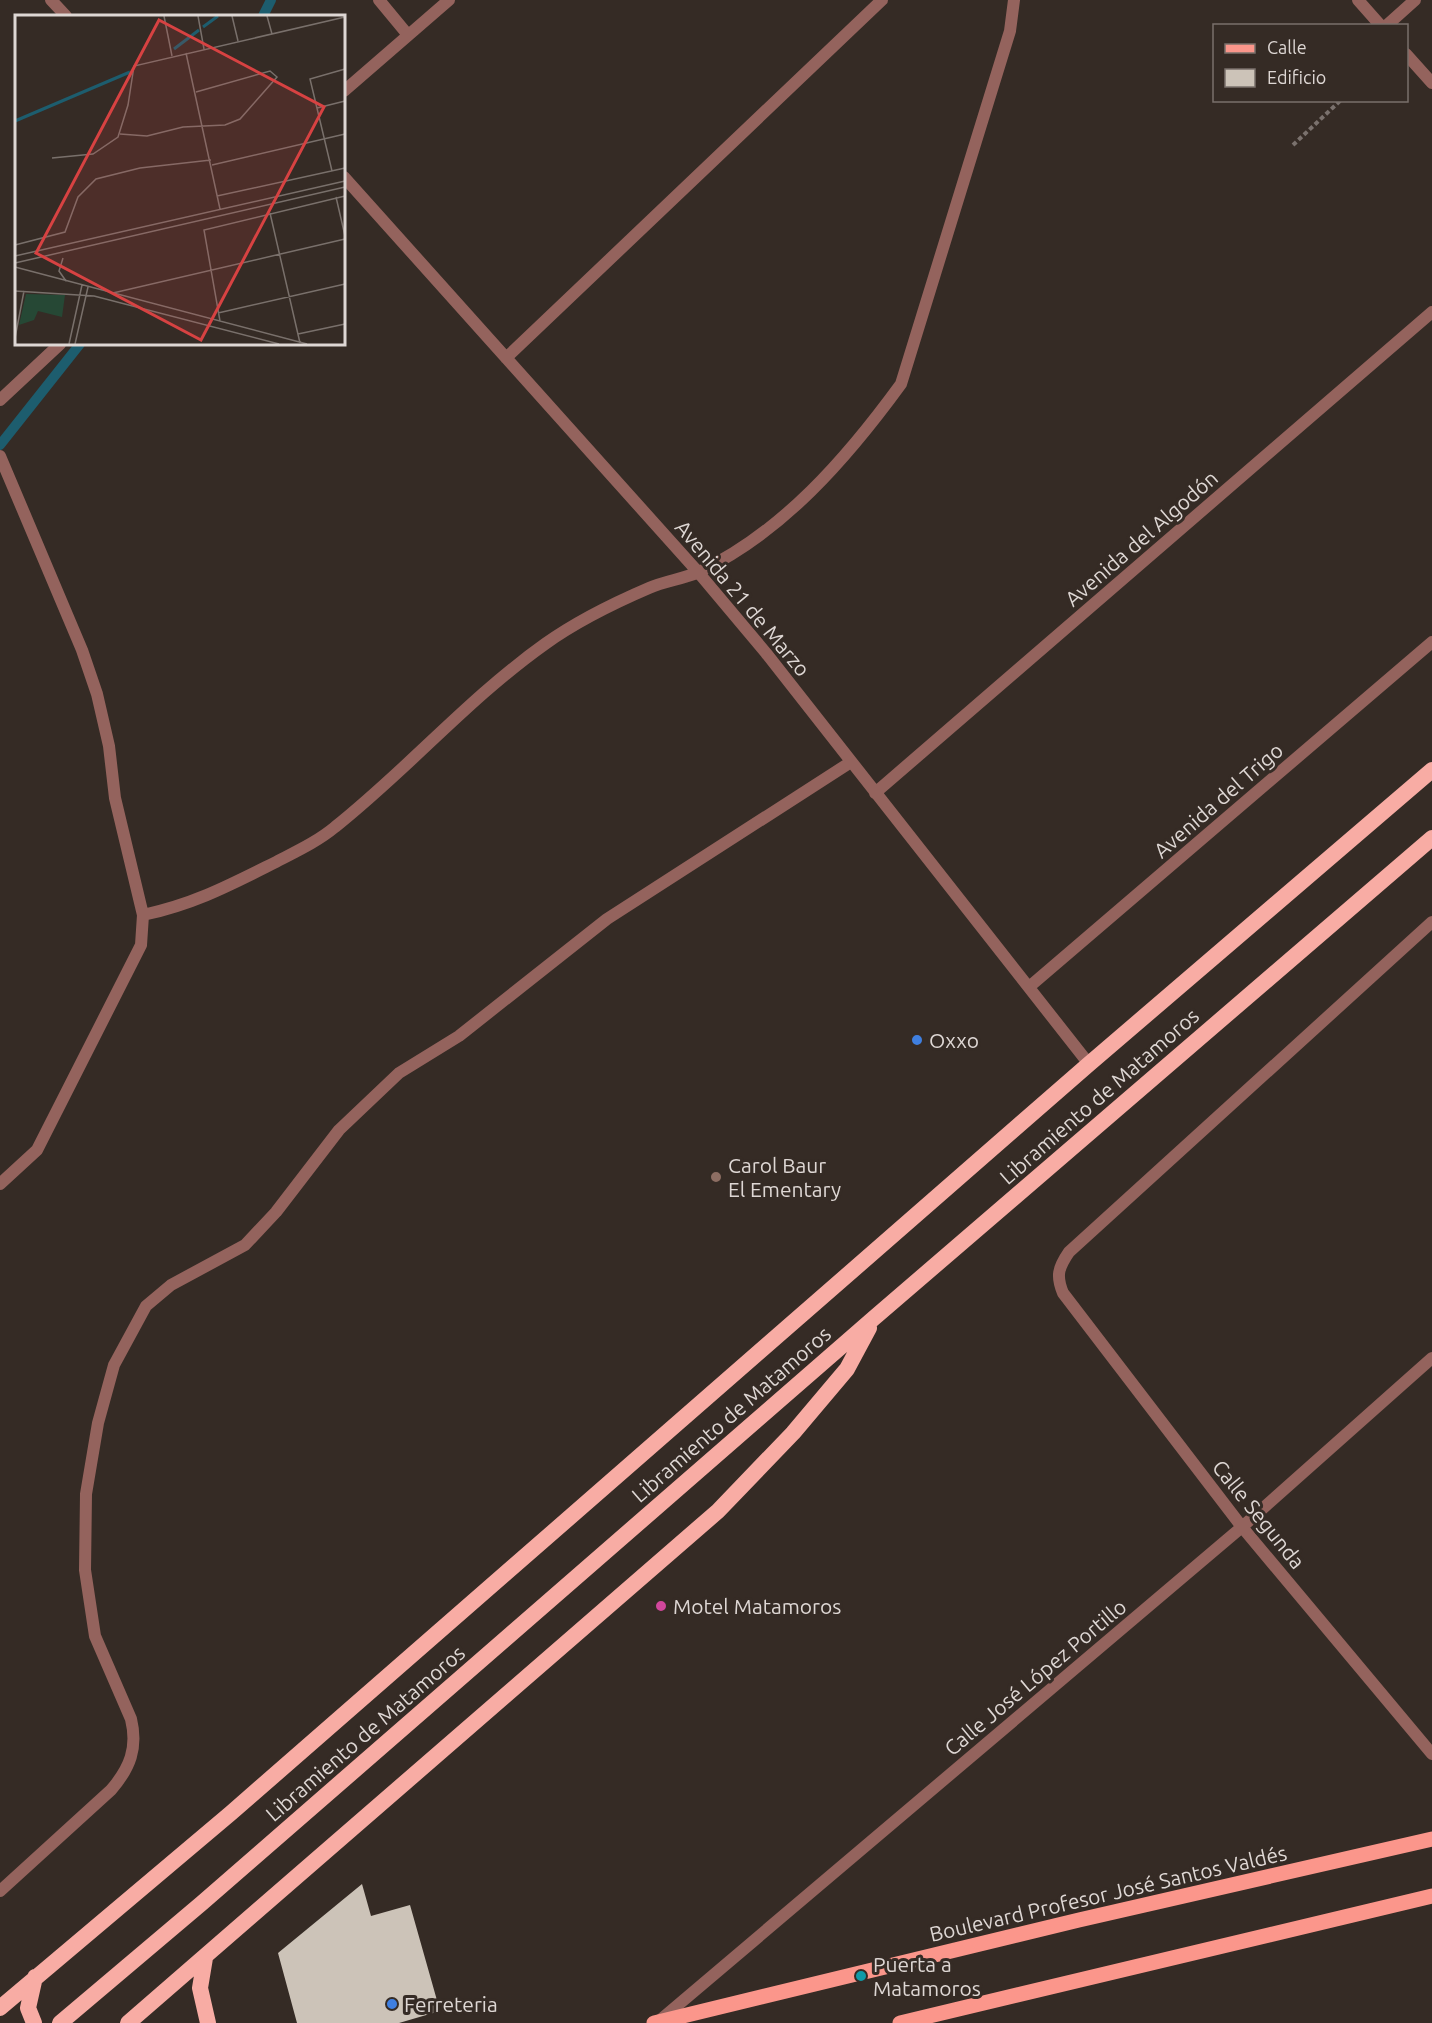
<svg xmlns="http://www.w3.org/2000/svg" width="1432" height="2023" viewBox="0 0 1432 2023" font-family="Ubuntu,sans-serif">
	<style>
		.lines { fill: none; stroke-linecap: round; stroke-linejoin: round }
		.stream { stroke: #1d5d6e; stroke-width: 10 }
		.building { fill: #ccc3b8 }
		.path { stroke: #7a716d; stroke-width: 4; stroke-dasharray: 4.5 3; stroke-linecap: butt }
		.minor { stroke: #94635d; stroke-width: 12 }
		.primary { stroke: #fb968b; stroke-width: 15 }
		.trunk { stroke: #f8aca4; stroke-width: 16 }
		.shop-dot { fill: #3f7fe0; stroke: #352b25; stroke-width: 2 }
		.education-dot { fill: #8d6e63; stroke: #352b25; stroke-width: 2 }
		.hotel-dot { fill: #d1479c; stroke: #352b25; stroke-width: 2 }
		.culture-dot { fill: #0f9aa8; stroke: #352b25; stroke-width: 2 }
		.labels { text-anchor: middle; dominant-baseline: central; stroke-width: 6; stroke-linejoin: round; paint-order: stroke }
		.street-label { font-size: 21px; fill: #ded7d4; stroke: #352b25 }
		.poi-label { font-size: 21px; fill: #ded7d4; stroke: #352b25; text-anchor: start }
		.inset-river { fill: none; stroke: #1d5d6e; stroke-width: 3 }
		.inset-road { fill: none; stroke: #79706b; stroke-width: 1.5 }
		.view { fill: #d74242; fill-opacity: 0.15; stroke: #d74242; stroke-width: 3 }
		.inset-edge { fill: none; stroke: #ded7d4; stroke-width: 3 }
	</style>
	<rect width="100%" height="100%" fill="#352b25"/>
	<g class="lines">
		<path class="stream" d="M263 16 271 0
			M0 445 80 344"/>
	</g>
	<path class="building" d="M362 1884 371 1916 410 1905 440 2011 399 2023H297L278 1953Z"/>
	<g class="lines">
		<path class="path" d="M1293 145 1341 100"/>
		<path class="minor" d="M51 0 66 16
			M379 0 408 35
			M1358 0 1381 26
			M1386 26 1415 0
			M1406 54 1432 83
			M344 91 449 0
			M344 177 698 572 766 653 1089 1064
			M506 358 882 0
			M0 400 60 344
			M0 456 82 650 97 694 109 746 115 798 143 915 141 945 37 1150 0 1184
			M875 793 1432 312
			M143 915C194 904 228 886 274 863 295 852 317 842 335 827 408 769 469 698 545 644 577 621 614 603 649 588 665 581 683 579 699 572 783 532 847 458 901 384L1010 31 1014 0
			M1432 922 1069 1252C1058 1268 1056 1276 1063 1293L1242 1527 1432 1754
			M1029 987 1432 642
			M0 1891 111 1790C130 1768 138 1748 131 1719L95 1636 85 1570 86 1494 98 1423 114 1365 146 1306 171 1285 245 1245 276 1212 339 1130 399 1073 459 1036 607 919 851 762
			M659 2021 1242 1527 1432 1358"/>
		<path class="primary" d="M654 2023 1079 1920 1432 1839
			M900 2023 1432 1896"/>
		<path class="trunk" d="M205 1958 200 1988 208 2023
			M0 2008 231 1813 1089 1064 1432 770
			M34 2023 28 2008 35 1977
			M60 2023 202 1903 874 1318 1432 838
			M128 2023 718 1511 793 1433 847 1369 869 1328"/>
	</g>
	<g class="shop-dot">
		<circle cx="917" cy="1040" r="6"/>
		<circle cx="392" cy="2004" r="6"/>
	</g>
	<circle class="education-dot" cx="716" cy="1177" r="6"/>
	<circle class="hotel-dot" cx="661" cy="1606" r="6"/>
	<circle class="culture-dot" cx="861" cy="1976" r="6"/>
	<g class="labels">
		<g class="street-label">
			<text transform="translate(1141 538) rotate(-41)">Avenida del Algodón</text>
			<text transform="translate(743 598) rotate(50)">Avenida 21 de Marzo</text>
			<text transform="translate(1218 800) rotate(-41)">Avenida del Trigo</text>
			<text transform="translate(1099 1096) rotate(-41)">Libramiento de Matamoros</text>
			<text transform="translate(731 1414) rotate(-41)">Libramiento de Matamoros</text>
			<text transform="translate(1259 1514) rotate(51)">Calle Segunda</text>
			<text transform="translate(1035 1677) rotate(-40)">Calle José López Portillo</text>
			<text transform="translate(365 1733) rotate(-41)">Libramiento de Matamoros</text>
			<text transform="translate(1108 1893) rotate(-13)">Boulevard Profesor José Santos Valdés</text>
		</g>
		<g class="poi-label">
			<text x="929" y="1040">Oxxo</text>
			<text x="728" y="1165">Carol Baur<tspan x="728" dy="24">El Ementary</tspan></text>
			<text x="673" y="1606">Motel Matamoros</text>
			<text x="873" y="1964">Puerta a<tspan x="873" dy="24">Matamoros</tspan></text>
			<text x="404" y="2004">Ferreteria</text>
		</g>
	</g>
	<g transform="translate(15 15)">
		<rect width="330" height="330" fill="#352b25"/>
		<path d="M11 279 50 280 47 302 23 296 19 305 4 310Z" fill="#264835"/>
		<path class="inset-river" d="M188 12 203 1M159 34 184 15M0 106 115 57"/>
		<path class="inset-road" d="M149 1 157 41M183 1 189 34M217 1 223 26M252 1 257 19M171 38 205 194M302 93 330 86M105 119 132 121 168 112 210 110 225 104 262 62 255 56 181 77M37 143 78 139 103 122 113 90 119 51 330 2M197 150 330 119M317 156 295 64 330 54M202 181 330 153M321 182 330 221M255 198 285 328M0 230 50 217 63 182 81 164 125 153 196 145M0 241 330 166M48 243 44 256 51 266M0 248 330 172M0 252 292 329M0 276 79 281 264 329M98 278 330 224M203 298 330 269M205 306 189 215 330 181M283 319 330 309M0 323 9 276M54 329 67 270M60 329 73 272"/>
		<path class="view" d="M144 5 309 92 186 325 21 238Z"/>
		<rect width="330" height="330" class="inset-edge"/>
	</g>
	<rect x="1213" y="24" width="195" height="78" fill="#352b25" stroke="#79706b" stroke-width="1.5"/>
	<rect x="1225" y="44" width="30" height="9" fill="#fb968b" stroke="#79706b" stroke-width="1.5"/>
	<text x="1267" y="54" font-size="18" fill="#ded7d4">Calle</text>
	<rect x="1225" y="69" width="30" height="18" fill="#ccc3b8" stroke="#79706b" stroke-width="1.5"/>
	<text x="1267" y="84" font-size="18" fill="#ded7d4">Edificio</text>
</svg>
